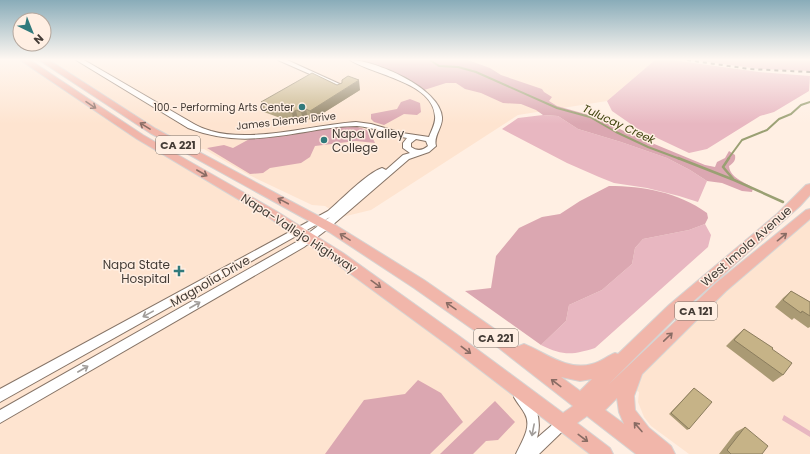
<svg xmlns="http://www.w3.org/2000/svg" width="810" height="454" viewBox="0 0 810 454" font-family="Poppins,sans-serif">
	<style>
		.built { fill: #fee4d0 }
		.green { fill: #e8b7c1 }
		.forest { fill: #dba7b1 }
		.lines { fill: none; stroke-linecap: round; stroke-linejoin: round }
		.stream-far1 { stroke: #9aa073; stroke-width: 2 }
		.stream { stroke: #9aa073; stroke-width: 2.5 }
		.minor-casing { stroke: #867467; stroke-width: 2 }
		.major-casing { stroke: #d6d4d3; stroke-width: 2 }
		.minor { fill: #fff; fill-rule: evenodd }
		.major { fill: #f1b6aa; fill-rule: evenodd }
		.rail { stroke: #645b54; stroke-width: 2; stroke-dasharray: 4 4; stroke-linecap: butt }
		.wall { fill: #aa9a74 }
		.shaded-wall { fill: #8b7d5e }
		.building { fill: #c6b387; stroke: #8b7d5e }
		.oneway { stroke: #896c64 }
		.oneway2 { stroke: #a19d9a }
		.poi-dot { fill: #317a7c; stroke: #ffefe3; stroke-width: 1.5 }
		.labels { text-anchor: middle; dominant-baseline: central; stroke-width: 3; stroke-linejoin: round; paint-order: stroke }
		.far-poi-label { font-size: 10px; fill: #433b35; stroke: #ffefe3; text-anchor: end }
		.far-street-label { font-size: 10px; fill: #433b35; stroke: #ffefe3 }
		.far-water-label { font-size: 11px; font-style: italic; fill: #3d420b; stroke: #ffefe3 }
		.shield { fill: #ffefe3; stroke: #7b7169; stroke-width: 1 }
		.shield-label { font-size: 11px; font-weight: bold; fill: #433b35 }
		.poi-label { font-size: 12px; fill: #433b35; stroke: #ffefe3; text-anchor: start }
		.street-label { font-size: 12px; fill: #433b35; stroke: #ffefe3 }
	</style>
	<rect width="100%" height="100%" fill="#ffefe3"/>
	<path class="built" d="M0 60H24L113 119 237 194 454 341 531 411 523 454H0Z
		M43 60H655L607 101 518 115 371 210 342 217 325 206 312 205 249 175 204 149 185 150Z
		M810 213V454H689L651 426 644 417 638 402 639 392 628 387 633 377Z
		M563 423 604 454H529Z"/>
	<path class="green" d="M655 60H672L759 72 810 76 809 91 774 112 760 116 707 149 689 153 638 129 612 111 607 101Z
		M694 60H810V71L759 69Z
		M543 115 558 116 578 129 621 142 667 158 690 170 707 181 698 202 679 196 647 188 614 183 599 177 567 163 502 129 518 118Z
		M705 224 711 235 708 247 595 348C573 355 563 356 541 345L566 321 569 305 602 290 632 264 635 248 643 239 689 230Z
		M784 415 810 431V437L782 420Z"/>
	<path class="forest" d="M363 60H468L490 68 501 75 542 89 544 92 552 97 549 101 557 106 589 115 635 136 705 165 715 167 717 162 725 158 729 151 735 155C736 161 733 163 729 166 730 178 745 182 753 188L752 192 742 191 722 183 707 181 690 170 667 158 621 142 578 129 558 116 543 115 536 110 521 104 503 103 481 93 465 89 456 83H446L421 91 407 82 358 62Z
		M410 99 420 103 421 112 417 115 404 114 384 125 374 122 371 119V114L397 109 401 102Z
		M351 124C365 132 367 124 375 143L356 141 315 146 310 157 301 163 270 168 263 173 250 174 207 148 224 145 233 148 255 136Z
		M609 186C643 186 678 192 707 213L708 218 705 224 689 230 643 239 635 248 632 264 602 290 569 305 566 321 541 345 465 291 491 288 496 256 519 228 542 217 560 214 580 201Z
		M418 380 441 393 463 422 430 454H325L364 400 405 394Z
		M495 401 515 422 498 440 486 441 473 454H440Z"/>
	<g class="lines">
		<path class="stream-far1" d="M430 60 439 66 458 67 476 72 557 108 590 117 616 132 648 147 680 159
			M728 159 742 140 767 130 779 119 791 114 801 105 810 102"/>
		<path class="stream" d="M678 158 734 180
			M729 158 723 167 734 180 783 202"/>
		<defs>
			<path id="minor" d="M76 60H84L194 124C199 127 205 129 211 131 253 143 312 125 356 122L371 124 402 133 429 137C431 131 436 123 435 116 433 82 373 75 350 60 375 60 440 88 442 117 443 127 433 136 436 146L429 152 409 159 329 228 304 247 0 423V410L298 241 330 217 0 402V389L328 211C341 200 367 173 382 168L386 170 403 155 410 153 403 148V143L407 138C390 135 374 127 357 126 340 126 322 129 305 132 261 139 231 144 188 128ZM416 139 426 141 428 146C422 151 417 151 411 147V143Z
				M278 60H287L344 86 339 91H334L333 90 337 86Z
				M520 391C537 398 542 422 537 438L559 419 563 417 567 419 569 423 567 427 539 454H516C522 441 532 427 525 414 522 408 517 403 514 397L516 393Z"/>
			<path id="major" d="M20 60H30L143 135 276 211 343 253 459 336 563 413 573 406 495 345 414 288 329 232 150 133 39 60H49L156 129 337 226 424 280 519 346 524 344C546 353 567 371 592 364 601 362 607 356 615 353L618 354 669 305 777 214 806 185 810 184V195L800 206 679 314 608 385 716 283 806 210 810 209V219L726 291 642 374 634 396 635 410 649 428 671 446 675 454H636L587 416 577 423 610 448 613 454H590L449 346 333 261 268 217 137 139ZM561 377 580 381 592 379 580 391ZM617 398 619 412 624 424 605 410Z"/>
		</defs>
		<use href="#minor" class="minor-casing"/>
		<use href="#major" class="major-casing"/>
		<use href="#minor" class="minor"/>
		<use href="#major" class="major"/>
		<path class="rail" d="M687 60 750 69 810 72"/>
	</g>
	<path class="wall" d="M360 90 312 120 308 119 303 121 298 120 294 123 264 112 261 102Z
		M791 291 810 302V327L808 328 794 318 792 320 775 307 783 298Z
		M744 329 772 349 783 375 773 382 726 346 736 336Z
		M694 388 689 429 687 430 669 414Z
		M745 427 762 454H719L736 432Z"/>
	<path class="shaded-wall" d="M359 80 360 90 312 120 310 111Z
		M306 109 308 119 303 121 301 112Z
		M296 110 298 120 294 123 292 113Z"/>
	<path class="building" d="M312 73 337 85 342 83V80L348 76 359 80 310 111 306 109 301 112 296 110 292 113 261 102Z
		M791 291 810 302V316L802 311 801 313 783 300Z
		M744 329 773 348 772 349 792 363 783 375 734 340Z
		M694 388 712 402 689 429 671 413Z
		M745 427 768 446 762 454H731L727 450Z"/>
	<defs><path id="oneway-shaft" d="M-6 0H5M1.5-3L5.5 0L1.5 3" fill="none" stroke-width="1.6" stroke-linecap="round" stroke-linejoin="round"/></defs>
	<g class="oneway">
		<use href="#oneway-shaft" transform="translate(91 105) rotate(34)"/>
		<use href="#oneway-shaft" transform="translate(145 126) rotate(-148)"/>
		<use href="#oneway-shaft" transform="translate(202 173) rotate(30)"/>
		<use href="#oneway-shaft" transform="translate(283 201) rotate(-152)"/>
		<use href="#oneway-shaft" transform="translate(345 237) rotate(-148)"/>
		<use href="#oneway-shaft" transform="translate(782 237) rotate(-39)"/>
		<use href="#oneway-shaft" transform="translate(376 284) rotate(36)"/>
		<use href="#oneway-shaft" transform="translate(451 306) rotate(-145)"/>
		<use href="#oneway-shaft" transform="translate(668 337) rotate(-44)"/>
		<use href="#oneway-shaft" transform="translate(466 350) rotate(37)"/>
		<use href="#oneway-shaft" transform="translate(556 383) rotate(-143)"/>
		<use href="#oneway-shaft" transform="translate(638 427) rotate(-131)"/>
		<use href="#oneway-shaft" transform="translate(583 438) rotate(37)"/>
	</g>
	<g class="oneway2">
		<use href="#oneway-shaft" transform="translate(195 305) rotate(-30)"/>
		<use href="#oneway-shaft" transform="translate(148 314) rotate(151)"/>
		<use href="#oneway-shaft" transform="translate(83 369) rotate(-30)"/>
		<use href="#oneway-shaft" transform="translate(533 430) rotate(101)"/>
	</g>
	<linearGradient id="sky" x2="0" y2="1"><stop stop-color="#89acb9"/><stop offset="0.48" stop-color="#fff8f2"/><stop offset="1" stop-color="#fff8f2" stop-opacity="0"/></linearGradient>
	<rect width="810" height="124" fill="url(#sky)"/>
	<g class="poi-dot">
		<circle cx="302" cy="107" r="4"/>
		<circle cx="324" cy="140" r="4"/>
		<path d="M177 265h4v4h4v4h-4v4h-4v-4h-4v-4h4z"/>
	</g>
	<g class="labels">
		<g class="far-poi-label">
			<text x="294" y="107">100 - Performing Arts Center</text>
		</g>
		<g class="far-street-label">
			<text transform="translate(286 121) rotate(-6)">James Diemer Drive</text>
		</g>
		<g class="far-water-label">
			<text transform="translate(619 124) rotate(25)">Tulucay Creek</text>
		</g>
		<g class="shield">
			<rect x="156" y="136" width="44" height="18" rx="3"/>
			<rect x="675" y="302" width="42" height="18" rx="3"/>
			<rect x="474" y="329" width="44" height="18" rx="3"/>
		</g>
		<g class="shield-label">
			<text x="178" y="145">CA 221</text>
			<text x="696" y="311">CA 121</text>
			<text x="496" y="338">CA 221</text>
		</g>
		<g class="poi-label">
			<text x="332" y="133">Napa Valley<tspan x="332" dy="14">College</tspan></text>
			<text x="170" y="264" text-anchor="end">Napa State<tspan x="170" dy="14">Hospital</tspan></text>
		</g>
		<g class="street-label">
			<text transform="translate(299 233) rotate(33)">Napa-Vallejo Highway</text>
			<text transform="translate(746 246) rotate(-41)">West Imola Avenue</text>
			<text transform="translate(210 281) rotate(-30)">Magnolia Drive</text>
		</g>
	</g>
	<g transform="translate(32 32) rotate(137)"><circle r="19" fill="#ffefe3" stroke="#b4a79d"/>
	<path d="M0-3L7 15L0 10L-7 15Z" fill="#317a7c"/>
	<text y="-6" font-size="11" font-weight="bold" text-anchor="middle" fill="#433b35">N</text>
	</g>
</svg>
